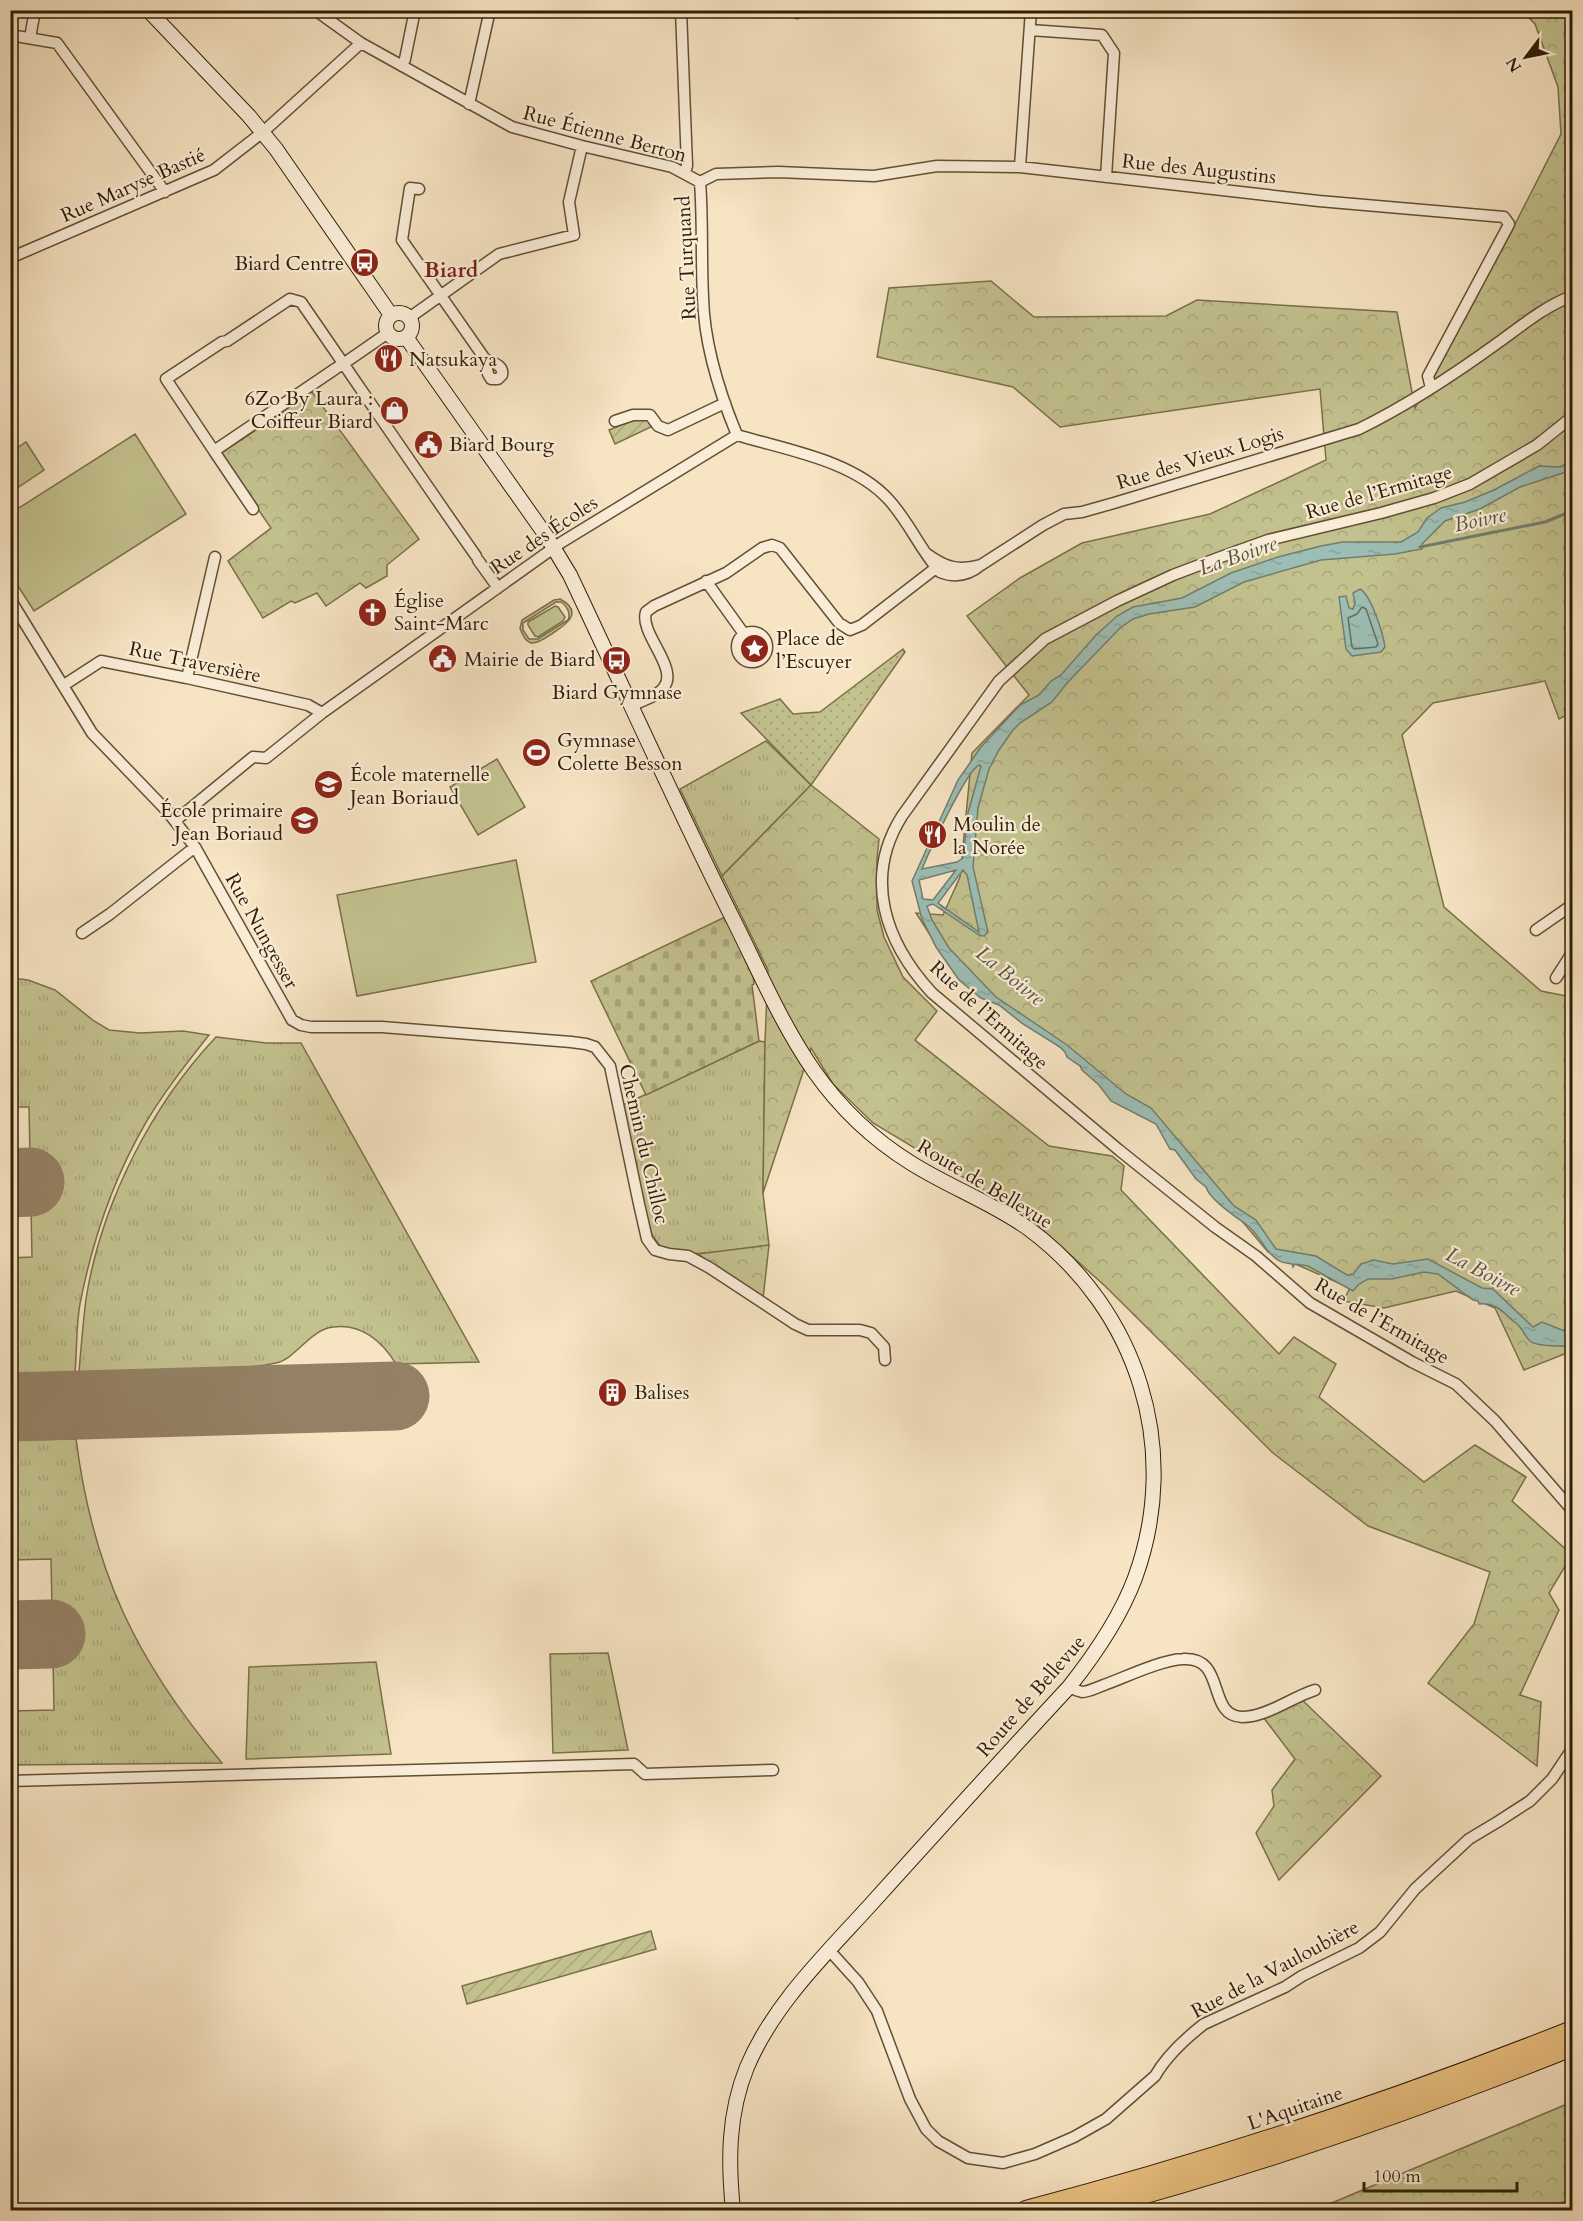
<svg xmlns="http://www.w3.org/2000/svg" width="1583" height="2221" viewBox="0 0 1583 2221" font-family="Cardo,serif">
	<style>
		.grass { fill: url(#grass-tufts); stroke: #7a704a; stroke-width: 1.5 }
		.forest { fill: url(#forest-crowns); stroke: #7a704a; stroke-width: 1.5 }
		.cemetery { fill: url(#cemetery-stones); stroke: #7a704a; stroke-width: 1.5 }
		.park { fill: url(#park-dots); stroke: #7a704a; stroke-width: 1.5 }
		.garden { fill: url(#garden-furrows); stroke: #7a704a; stroke-width: 1.5 }
		.pitch { fill: #c3c28f; stroke: #7a704a; stroke-width: 1.5; fill-rule: evenodd }
		.water { fill: url(#water-ripples); stroke: #717e6e; stroke-width: 1.5; fill-rule: evenodd }
		.lines { fill: none; stroke-linecap: round; stroke-linejoin: round }
		.shore { stroke: #666e5c; stroke-width: 1.5 }
		.stream { stroke: #717e6e; stroke-width: 3 }
		.runway { stroke: #948064; stroke-width: 69 }
		.street-casing { stroke: #624f34; stroke-width: 13 }
		.secondary-casing { stroke: #301d04; stroke-width: 16 }
		.highway-casing { stroke: #301d04; stroke-width: 20 }
		.street { stroke: #faedd8; stroke-width: 10 }
		.secondary { stroke: #faedd8; stroke-width: 14 }
		.highway { stroke: #ecc282; stroke-width: 18 }
		.labels { text-anchor: middle; dominant-baseline: central; stroke-width: 4.5; stroke-linejoin: round; paint-order: stroke }
		.street-label { font-size: 20px; fill: #301d04; stroke: #faedd8 }
		.poi-label { font-size: 20px; fill: #301d04; stroke: #faedd8; text-anchor: start }
		.water-label { font-size: 21px; font-style: italic; fill: #565542; stroke: #faedd8 }
		.quarter-label { font-size: 22px; font-weight: bold; fill: #7a1f14; stroke: #faedd8 }
	</style>
	<defs>
		<pattern id="grass-tufts" width="24" height="20" patternUnits="userSpaceOnUse" patternTransform="scale(1.5)"><rect width="24" height="20" fill="#c3c28f"/><path d="M3 7l-1-3M5 7V3M7 7l1-3M15 17l-1-3M17 17v-4M19 17l1-3" fill="none" stroke="#a8a67a"/></pattern>
		<pattern id="forest-crowns" width="20" height="18" patternUnits="userSpaceOnUse" patternTransform="scale(1.5)"><rect width="20" height="18" fill="#c3c28f"/><path d="M2 6a3 3 0 1 1 6 0M12 15a3 3 0 1 1 6 0" fill="none" stroke="#a8a67a"/></pattern>
		<pattern id="cemetery-stones" width="16" height="16" patternUnits="userSpaceOnUse" patternTransform="scale(1.5)"><rect width="16" height="16" fill="#c3c28f"/><path d="M2 7V4a2 2 0 0 1 4 0v3zM10 15v-3a2 2 0 0 1 4 0v3z" fill="#a8a67a"/></pattern>
		<pattern id="park-dots" width="8" height="8" patternUnits="userSpaceOnUse" patternTransform="scale(1.5)"><rect width="8" height="8" fill="#c3c28f"/><path d="M2 2h.1M6 6h.1" fill="none" stroke="#a8a67a" stroke-width="1.8" stroke-linecap="round"/></pattern>
		<pattern id="garden-furrows" width="10" height="10" patternUnits="userSpaceOnUse" patternTransform="scale(1.5)"><rect width="10" height="10" fill="#c3c28f"/><path d="M-1 1l2-2M0 10L10 0M9 11l2-2" fill="none" stroke="#a8a67a"/></pattern>
		<pattern id="water-ripples" width="26" height="14" patternUnits="userSpaceOnUse" patternTransform="scale(1.5)"><rect width="26" height="14" fill="#9dbeb5"/><path d="M2 4q2-2 4 0t4 0M15 11q2-2 4 0t4 0" fill="none" stroke="#88a39a"/></pattern>
	</defs>
	<rect width="100%" height="100%" fill="#f7e4c3"/>
	<filter id="stains"><feTurbulence type="fractalNoise" baseFrequency=".00333" numOctaves="4"/><feColorMatrix values="0 0 0 0 .2 0 0 0 0 .09 0 0 0 0 .02 0 0 0 .5 -.17"/></filter>
	<radialGradient id="worn" r=".72"><stop offset=".6" stop-color="#630" stop-opacity="0"/><stop offset="1" stop-color="#630" stop-opacity=".3"/></radialGradient>
	<path class="grass" d="M766 741 811 785 722 876 680 789Z
		M11 978 28 980 55 990 94 1021 109 1030 140 1033 183 1031 209 1035C186 1064 164 1092 145 1124 114 1178 92 1242 80 1304 76 1326 77 1350 75 1372L11 1374V1258L32 1257 29 1107H11Z
		M216 1037 266 1043H301L479 1362 396 1364C382 1341 361 1323 333 1327 309 1330 296 1359 276 1363 249 1369 221 1368 193 1369 155 1370 117 1371 79 1372 81 1348 83 1323 86 1299 101 1204 151 1106 216 1037Z
		M759 1041 765 1042 763 1193 769 1245C747 1248 681 1260 664 1249 658 1245 654 1237 649 1231L623 1105Z
		M76 1439C93 1571 136 1661 222 1763L11 1765V1711L54 1710 51 1559 11 1560V1440Z
		M608 1653 628 1750 553 1753 550 1654Z
		M376 1662 391 1754 246 1759 249 1667Z"/>
	<path class="forest" d="M1522 11H1572V712L1559 719 1545 681 1433 703 1402 735 1444 907 1541 991 1572 997V1351L1524 1370 1495 1308 1456 1291 1384 1308 1343 1301 1350 1288 1268 1252 1150 1112 952 969 916 913 943 915 960 877 972 753 1029 695 967 616 1020 578 1082 543 1210 514 1326 460 1320 389 1060 427 1013 387 877 357 889 288 991 281 1034 317 1166 316 1197 300 1397 312 1415 408 1510 234 1561 134 1558 87 1535 24Z
		M312 392 419 539 387 565V576L366 588 360 583 326 606 317 593 295 603 291 601 263 618 228 561 271 528 220 454Z
		M811 785 879 839 877 859V910L884 937 903 977 937 1011 915 1040 1049 1146 1112 1156 1124 1166 1121 1190 1279 1354 1294 1337 1336 1364 1319 1397 1424 1482 1475 1445 1526 1477 1512 1501 1572 1555 1549 1593 1559 1610 1520 1695 1541 1702 1537 1766 1428 1683 1474 1624 1490 1572 1368 1526 1273 1453 1105 1286 1026 1215 873 1123 833 1084 811 1048 763 1193 765 1042 768 970 722 876Z
		M769 1245 763 1299 698 1254Z
		M1296 1694 1381 1776 1279 1880 1256 1833 1274 1806 1272 1790 1295 1759 1257 1709Z
		M1572 2102V2210H1315Z"/>
	<path class="cemetery" d="M725 917 753 975 754 984 752 985 759 1041 646 1095 591 981Z"/>
	<path class="park" d="M903 649 905 652 811 785 741 713 780 699 793 714 820 712Z"/>
	<path class="garden" d="M638 418 648 420 651 427 615 444 609 430Z
		M651 1931 656 1949 467 2004 462 1986Z"/>
	<path class="pitch" d="M135 434 186 514 34 611 11 575V513Z
		M26 442 44 470 11 492V452Z
		M560 599C584 612 567 624 553 633 547 637 538 644 531 643 525 641 522 634 520 628L522 620 554 600ZM556 602H561C567 606 571 613 568 620L538 639H529L523 630V623Z
		M555 606 558 607 565 617 563 621 538 637 535 636 528 625V622Z
		M497 759 525 807 478 835 450 787Z
		M516 860 536 962 357 996 337 895Z"/>
	<path class="water" d="M1572 461V470L1520 487 1480 509 1445 521 1422 544V549L1395 554 1321 560 1244 582 1195 607 1149 614 1133 619 1120 628 1067 683 1052 702 1020 723 1013 730 999 750 989 769 978 808 973 867 988 932 984 936 979 935 933 904 927 906 932 920 949 948 996 997 1067 1045 1126 1094 1151 1108 1234 1206 1256 1220 1276 1249 1316 1256 1347 1275 1353 1274 1361 1264 1374 1260 1393 1264 1428 1259 1482 1288 1493 1289 1533 1327 1542 1322 1572 1334V1346C1564 1346 1536 1347 1530 1341 1525 1337 1524 1331 1519 1326 1513 1319 1518 1326 1512 1320 1502 1311 1495 1302 1479 1304L1478 1301 1473 1300 1438 1274 1424 1272 1392 1279H1368L1359 1284 1353 1291 1308 1266 1295 1264 1293 1267 1292 1264C1288 1263 1281 1263 1278 1260 1263 1251 1261 1235 1247 1225 1236 1217 1209 1199 1206 1187L1196 1179 1175 1150 1170 1149 1156 1124 1111 1101 1099 1085 1082 1070 1080 1066 1067 1057 1065 1052 1060 1047 1023 1024 999 1005 981 998 959 980 936 947 922 919 912 881 958 780 981 747 1020 705 1039 695 1051 681 1061 675 1096 635 1117 616 1133 607 1182 598 1231 573 1278 557 1321 546 1343 542H1401L1418 532 1427 518 1441 508 1465 502 1494 490 1539 466 1560 467ZM979 765 981 766 968 813 963 858 957 862 922 869C929 852 966 771 979 765ZM956 870 933 900 923 899 919 880ZM963 870 967 875 979 932 938 903Z
		M1360 589C1371 595 1383 633 1385 647L1381 652 1352 656 1346 649 1339 597 1346 596 1349 608 1353 609 1355 603 1353 593Z"/>
	<g class="lines">
		<path class="shore" d="M1362 607 1366 609 1378 644 1376 647 1354 649 1352 647 1348 618 1357 614Z"/>
		<path class="stream" d="M1420 547 1545 522 1572 511
			M1541 2210 1572 2200"/>
		<path class="runway" d="M10 1183 30 1182
			M10 1407 395 1396
			M10 1635 51 1634"/>
		<defs>
			<path id="street" d="M315 10 361 43 512 127 582 146 672 167 700 182
				M681 10 687 166 685 172
				M797 10V13
				M1030 30 1102 35 1114 53 1106 177
				M10 35 57 43 165 192
				M30 38 35 10
				M402 66 405 59 415 10
				M469 104 490 10
				M1020 167 1031 10
				M700 182 716 174 778 172 874 176 937 166 1020 167 1319 201 1504 217 1509 224 1506 230 1428 376 1431 388
				M700 182C703 221 701 259 703 297 704 342 720 394 737 435
				M419 189 410 188 402 240 485 359 488 374 491 379H498L502 375C504 365 493 363 485 359
				M10 258 214 170 263 132 361 43
				M409 318 499 254 574 235 569 202 582 146
				M388 333C370 345 353 358 335 369L214 451 166 379 222 342 227 341 290 299 301 302C359 386 417 472 476 556
				M1572 417 1537 445 1470 484 1434 498 1381 513 1268 540 1218 558 1173 575 1117 601 1045 639 999 681 902 816C863 878 885 942 932 993L1119 1150 1215 1227 1256 1256 1310 1303 1412 1362 1456 1384 1495 1421 1572 1510
				M615 421 633 415H650L658 426 668 430 725 403
				M737 435C786 450 853 460 889 500 909 522 921 551 940 572 955 578 969 575 981 565 959 571 946 568 927 554
				M214 451 253 509
				M478 560 498 588
				M981 565 1043 525 1064 514 1082 512 1114 503 1359 429C1408 405 1455 374 1499 342 1524 324 1544 307 1572 296
				M706 581 744 634
				M10 599 92 733 167 811 195 847 292 1020 301 1025 311 1027H382L571 1042 586 1044 595 1047 610 1066 639 1204 647 1239 655 1250 669 1254 688 1256 710 1268 795 1324 808 1330H860L871 1333 884 1347 885 1360
				M737 647a15 15 0 1 1 30 0a15 15 0 1 1-30 0Z
				M187 678 215 557
				M64 685 101 661 187 678 308 705 322 713
				M631 706C641 701 658 696 664 687 679 668 639 633 646 612L654 606 726 573 762 548 772 545 780 548 839 623 850 630 862 625 941 564
				M175 821 253 757 266 758 322 713 562 542 737 435
				M1536 930 1572 905
				M82 933 110 914 195 847
				M1556 978 1572 953
				M1069 1687C1073 1689 1078 1691 1082 1692 1089 1692 1098 1687 1104 1685 1126 1677 1161 1660 1183 1659 1227 1656 1206 1716 1242 1717 1267 1717 1292 1697 1315 1690
				M10 1781 634 1764 645 1774 773 1770
				M829 1950 858 1982 877 2011 910 2099 926 2129 938 2141 968 2158 1003 2163 1035 2154 1074 2137 1106 2119 1155 2076C1166 2057 1186 2038 1204 2024L1285 1987 1302 1976 1359 1948 1380 1932 1415 1889 1469 1839 1499 1821 1530 1801 1552 1779 1572 1749"/>
			<path id="secondary" d="M148 10 249 116 276 149 391 315
				M386 326a13 13 0 1 1 26 0a13 13 0 1 1-26 0Z
				M406 337 547 537 570 575C625 691 677 808 735 923 760 973 782 1025 814 1071 840 1108 874 1140 911 1163 949 1187 993 1203 1029 1229 1138 1310 1182 1449 1135 1578 1120 1618 1096 1653 1069 1687 1003 1758 938 1830 873 1902 827 1953 774 2003 747 2067 728 2114 728 2161 733 2210"/>
			<path id="highway" d="M1026 2210C1212 2161 1394 2101 1572 2030
				M1087 2210C1252 2167 1414 2110 1572 2047"/>
		</defs>
		<use href="#street" class="street-casing"/>
		<use href="#secondary" class="secondary-casing"/>
		<use href="#highway" class="highway-casing"/>
		<use href="#street" class="street"/>
		<use href="#secondary" class="secondary"/>
		<use href="#highway" class="highway"/>
	</g>
	<defs>
		<symbol id="bus-disc" viewBox="-11 -11 22 22"><circle r="9.5" fill="#8f2418" stroke="#faedd8"/><path d="M-5-6H5V4H4V6H2V4H-2V6H-4V4H-5ZM-3.5-4V0h7V-4ZM-3.5 1.2v1.5H-2V1.2ZM2 1.2v1.5H3.5V1.2Z" fill="#fff"/></symbol>
		<symbol id="restaurant-disc" viewBox="-11 -11 22 22"><circle r="9.5" fill="#8f2418" stroke="#faedd8"/><path d="M-5-6h1v4h1v-4h1v4h1v-4h1v5L-1.5 .5V6h-2V.5L-5-1ZM5-6V6H3V1.5H1.5Q1.5-4 5-6Z" fill="#fff"/></symbol>
		<symbol id="shop-disc" viewBox="-11 -11 22 22"><circle r="9.5" fill="#8f2418" stroke="#faedd8"/><path d="M-5-2.5h2.3a2.7 3.5 0 0 1 5.4 0H5L5.5 6h-11ZM-1.5-2.5h3a1.5 2.3 0 0 0-3 0Z" fill="#fff"/></symbol>
		<symbol id="civic-disc" viewBox="-11 -11 22 22"><circle r="9.5" fill="#8f2418" stroke="#faedd8"/><path d="M-.6-6.5H3V-4.5H.6V-3L4-1V1h2V6H-6V1h2V-1L-.6-3ZM-1.2 2.5V6h2.4V2.5Z" fill="#fff"/></symbol>
		<symbol id="church-disc" viewBox="-11 -11 22 22"><circle r="9.5" fill="#8f2418" stroke="#faedd8"/><path d="M-1.2-6h2.4v3.5h3.3v2.4h-3.3V6h-2.4V-.1h-3.3v-2.4h3.3Z" fill="#fff"/></symbol>
		<symbol id="sight-disc" viewBox="-11 -11 22 22"><circle r="9.5" fill="#8f2418" stroke="#faedd8"/><path d="M0-6L1.8-2.2L6-1.7L2.9 1.2L3.7 5.4L0 3.3L-3.7 5.4L-2.9 1.2L-6-1.7L-1.8-2.2Z" fill="#fff"/></symbol>
		<symbol id="stadium-disc" viewBox="-11 -11 22 22"><circle r="9.5" fill="#8f2418" stroke="#faedd8"/><path d="M0-5a6.5 5 0 1 0 0 10a6.5 5 0 1 0 0-10ZM-3.5-1.8h7v3.6h-7Z" fill="#fff"/></symbol>
		<symbol id="school-disc" viewBox="-11 -11 22 22"><circle r="9.5" fill="#8f2418" stroke="#faedd8"/><path d="M0-5L7-2L0 1L-7-2ZM-4 1L0 2.5L4 1V4Q0 6-4 4Z" fill="#fff"/></symbol>
		<symbol id="building-disc" viewBox="-11 -11 22 22"><circle r="9.5" fill="#8f2418" stroke="#faedd8"/><path d="M-4-6H4V6H1V3H-1V6H-4ZM-2.5-4.3h1.7v1.8h-1.7ZM.8-4.3h1.7v1.8H.8ZM-2.5-1h1.7V.8h-1.7ZM.8-1h1.7V.8H.8Z" fill="#fff"/></symbol>
	</defs>
	<g fill-rule="evenodd">
		<use href="#bus-disc" x="348" y="246" width="33" height="33"/>
		<use href="#restaurant-disc" x="372" y="342" width="33" height="33"/>
		<use href="#shop-disc" x="378" y="394" width="33" height="33"/>
		<use href="#civic-disc" x="412" y="428" width="33" height="33"/>
		<use href="#church-disc" x="356" y="596" width="33" height="33"/>
		<use href="#sight-disc" x="738" y="632" width="33" height="33"/>
		<use href="#civic-disc" x="426" y="642" width="33" height="33"/>
		<use href="#bus-disc" x="600" y="644" width="33" height="33"/>
		<use href="#stadium-disc" x="520" y="736" width="33" height="33"/>
		<use href="#school-disc" x="312" y="768" width="33" height="33"/>
		<use href="#school-disc" x="288" y="804" width="33" height="33"/>
		<use href="#restaurant-disc" x="916" y="818" width="33" height="33"/>
		<use href="#building-disc" x="596" y="1376" width="33" height="33"/>
	</g>
	<g class="labels">
		<g class="street-label">
			<text transform="translate(605 134) rotate(15)">Rue Étienne Berton</text>
			<text transform="translate(1199 169) rotate(6)">Rue des Augustins</text>
			<text transform="translate(133 185) rotate(-24)">Rue Maryse Bastié</text>
			<text transform="translate(686 258) rotate(-93)">Rue Turquand</text>
			<text transform="translate(1200 458) rotate(-17)">Rue des Vieux Logis</text>
			<text transform="translate(1379 492) rotate(-16)">Rue de l’Ermitage</text>
			<text transform="translate(544 535) rotate(-34)">Rue des Écoles</text>
			<text transform="translate(195 662) rotate(12)">Rue Traversière</text>
			<text transform="translate(262 931) rotate(61)">Rue Nungesser</text>
			<text transform="translate(989 1015) rotate(42)">Rue de l’Ermitage</text>
			<text transform="translate(644 1144) rotate(77)">Chemin du Chilloc</text>
			<text transform="translate(985 1184) rotate(31)">Route de Bellevue</text>
			<text transform="translate(1382 1321) rotate(30)">Rue de l’Ermitage</text>
			<text transform="translate(1031 1696) rotate(-49)">Route de Bellevue</text>
			<text transform="translate(1275 1969) rotate(-28)">Rue de la Vauloubière</text>
			<text transform="translate(1295 2108) rotate(-19)">L'Aquitaine</text>
		</g>
		<g class="poi-label">
			<text x="344" y="263" text-anchor="end">Biard Centre</text>
			<text x="409" y="359">Natsukaya</text>
			<text x="373" y="398" text-anchor="end">6Zo By Laura :<tspan x="373" dy="23">Coiffeur Biard</tspan></text>
			<text x="449" y="444">Biard Bourg</text>
			<text x="394" y="600">Église<tspan x="394" dy="23">Saint-Marc</tspan></text>
			<text x="776" y="638">Place de<tspan x="776" dy="23">l’Escuyer</tspan></text>
			<text x="464" y="659">Mairie de Biard</text>
			<text x="617" y="692" text-anchor="middle">Biard Gymnase</text>
			<text x="557" y="740">Gymnase<tspan x="557" dy="23">Colette Besson</tspan></text>
			<text x="350" y="774">École maternelle<tspan x="350" dy="23">Jean Boriaud</tspan></text>
			<text x="283" y="810" text-anchor="end">École primaire<tspan x="283" dy="23">Jean Boriaud</tspan></text>
			<text x="953" y="824">Moulin de<tspan x="953" dy="23">la Norée</tspan></text>
			<text x="634" y="1392">Balises</text>
		</g>
		<g class="water-label">
			<text transform="translate(1480 520) rotate(-12)">Boivre</text>
			<text transform="translate(1238 556) rotate(-19)">La Boivre</text>
			<text transform="translate(1010 976) rotate(39)">La Boivre</text>
			<text transform="translate(1483 1272) rotate(28)">La Boivre</text>
		</g>
		<g class="quarter-label">
			<text x="451" y="270">Biard</text>
		</g>
	</g>
	<rect width="1583" height="2221" fill="none" stroke="#f7e4c3" stroke-width="36"/>
	<rect x="12" y="12" width="1559" height="2197" fill="none" stroke="#301d04" stroke-width="3"/>
	<rect x="18" y="18" width="1547" height="2185" fill="none" stroke="#301d04" stroke-width="1.5"/>
	<g transform="translate(1526 57) rotate(238)" stroke="#faedd8" stroke-width="4.5" paint-order="stroke">
	<path d="M0-4.5L10 22L0 15L-10 22Z" fill="#301d04"/>
	<text y="-9" font-size="16" font-weight="bold" text-anchor="middle" fill="#301d04">N</text>
	</g>
	<path d="M1364 2182v9h153v-9" fill="none" stroke="#301d04" stroke-width="3"/>
	<text x="1373" y="2182" font-size="18" fill="#301d04" stroke="#faedd8" stroke-width="4.5" paint-order="stroke">100 m</text>
	<rect width="100%" height="100%" filter="url(#stains)"/>
	<rect width="100%" height="100%" fill="url(#worn)"/>
</svg>
